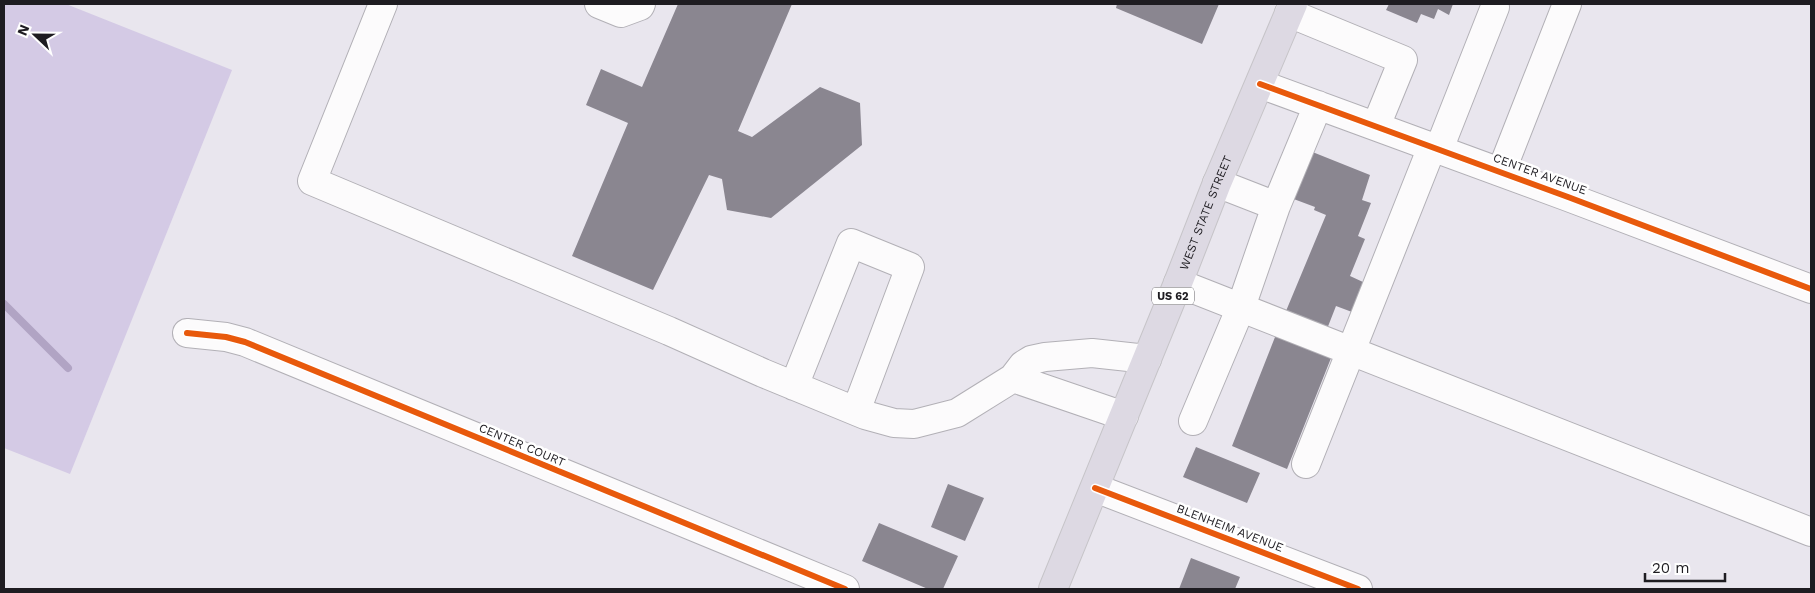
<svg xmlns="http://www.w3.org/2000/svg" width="1815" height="593" viewBox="0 0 1815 593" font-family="'Work Sans',sans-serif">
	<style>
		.green { fill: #d4cae5 }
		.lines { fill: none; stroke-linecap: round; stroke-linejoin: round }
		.stream { stroke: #b1a4c4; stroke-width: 8 }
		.building { fill: #8a8690 }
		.minor-casing { stroke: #b2b0b6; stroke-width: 30 }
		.highway-casing { stroke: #c6c4c8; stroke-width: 30 }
		.minor { stroke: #fcfbfc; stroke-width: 28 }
		.highway { stroke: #ddd9e3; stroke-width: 28 }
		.cycleway-casing { stroke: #fff; stroke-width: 9 }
		.cycleway { stroke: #e8590c; stroke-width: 6 }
		.labels { text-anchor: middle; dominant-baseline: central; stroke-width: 5; stroke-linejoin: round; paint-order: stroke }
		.shield { fill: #fff; stroke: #626064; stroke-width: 1 }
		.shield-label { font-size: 11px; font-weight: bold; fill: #1e1c21 }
		.street-label { font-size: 12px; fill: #1e1c21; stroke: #fff }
	</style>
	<rect width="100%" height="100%" fill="#e9e6ee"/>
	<path class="green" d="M4 4H66L232 70 70 474 4 448Z"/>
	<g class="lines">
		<path class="stream" d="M4 304 68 368"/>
	</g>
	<path class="building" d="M678 4H792L738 131 752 137 820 87 860 103 862 145 771 218 727 210 722 179 709 175 653 290 572 256 628 123 586 105 601 69 642 87Z
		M1117 4H1219L1202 44 1116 8Z
		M1389 4H1453L1449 15 1438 9 1434 19 1421 14 1417 23 1386 10Z
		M1310 151 1370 175 1362 200 1371 203 1358 236 1365 239 1350 276 1363 282 1352 312 1336 306 1327 329 1286 311 1326 215 1314 210 1315 207 1291 198Z
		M1277 332 1333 353 1287 469 1232 446Z
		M1196 447 1260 473 1247 503 1183 477Z
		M948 484 984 498 965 541 931 527Z
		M879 523 958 556 943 589H928L862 561Z
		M1191 558 1240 577 1235 589H1179Z"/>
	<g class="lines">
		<defs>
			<path id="minor" d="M383 4 312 181 669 331 763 373 865 415 894 423 914 424 957 413 1013 378 1023 365 1031 360 1045 357 1092 353 1147 359
				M599 4 621 13 640 6 641 4
				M1289 13 1403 60 1376 126
				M1260 84 1568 197 1811 289
				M1439 149 1495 7
				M1501 172 1567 4
				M1276 206 1318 105
				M1178 283 1811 532
				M187 333 226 337 245 342 845 589
				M1013 378 1124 416
				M794 386 851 243 910 267 856 411
				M1193 421 1241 307 1276 206 1217 183
				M1306 464 1432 147
				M1095 488 1358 589"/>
			<g id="highway">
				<path id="s1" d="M1053 589 1178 283 1217 183 1293 4"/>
			</g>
		</defs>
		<use href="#minor" class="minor-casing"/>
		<use href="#highway" class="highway-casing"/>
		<use href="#minor" class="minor"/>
		<use href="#highway" class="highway"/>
		<defs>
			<path id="cycleway" d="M1260 84 1568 197 1811 289
				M187 333 226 337 245 342 845 589
				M1095 488 1358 589"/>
		</defs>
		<use href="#cycleway" class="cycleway-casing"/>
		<use href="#cycleway" class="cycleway"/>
	</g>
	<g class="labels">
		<rect class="shield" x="1152" y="287.5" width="42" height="17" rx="4"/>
		<g class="shield-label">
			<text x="1173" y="296">US 62</text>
		</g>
		<g class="street-label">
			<text transform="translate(1540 174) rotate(20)">CENTER AVENUE</text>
			<text stroke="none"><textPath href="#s1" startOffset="406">WEST STATE STREET</textPath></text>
			<text transform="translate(522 445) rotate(23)">CENTER COURT</text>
			<text transform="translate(1230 528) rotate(21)">BLENHEIM AVENUE</text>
		</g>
	</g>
	<rect width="1815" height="593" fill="none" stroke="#1e1c21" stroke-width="10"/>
	<g transform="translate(35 35) rotate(292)" stroke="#ffffff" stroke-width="4" paint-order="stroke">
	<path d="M0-4L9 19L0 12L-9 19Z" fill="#1e1c21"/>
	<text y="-8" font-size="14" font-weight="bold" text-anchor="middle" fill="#1e1c21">N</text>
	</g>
	<path d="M1645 573v8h80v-8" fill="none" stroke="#1e1c21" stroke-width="2.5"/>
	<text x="1652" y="573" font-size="15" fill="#1e1c21" stroke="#ffffff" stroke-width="4" paint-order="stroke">20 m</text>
</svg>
